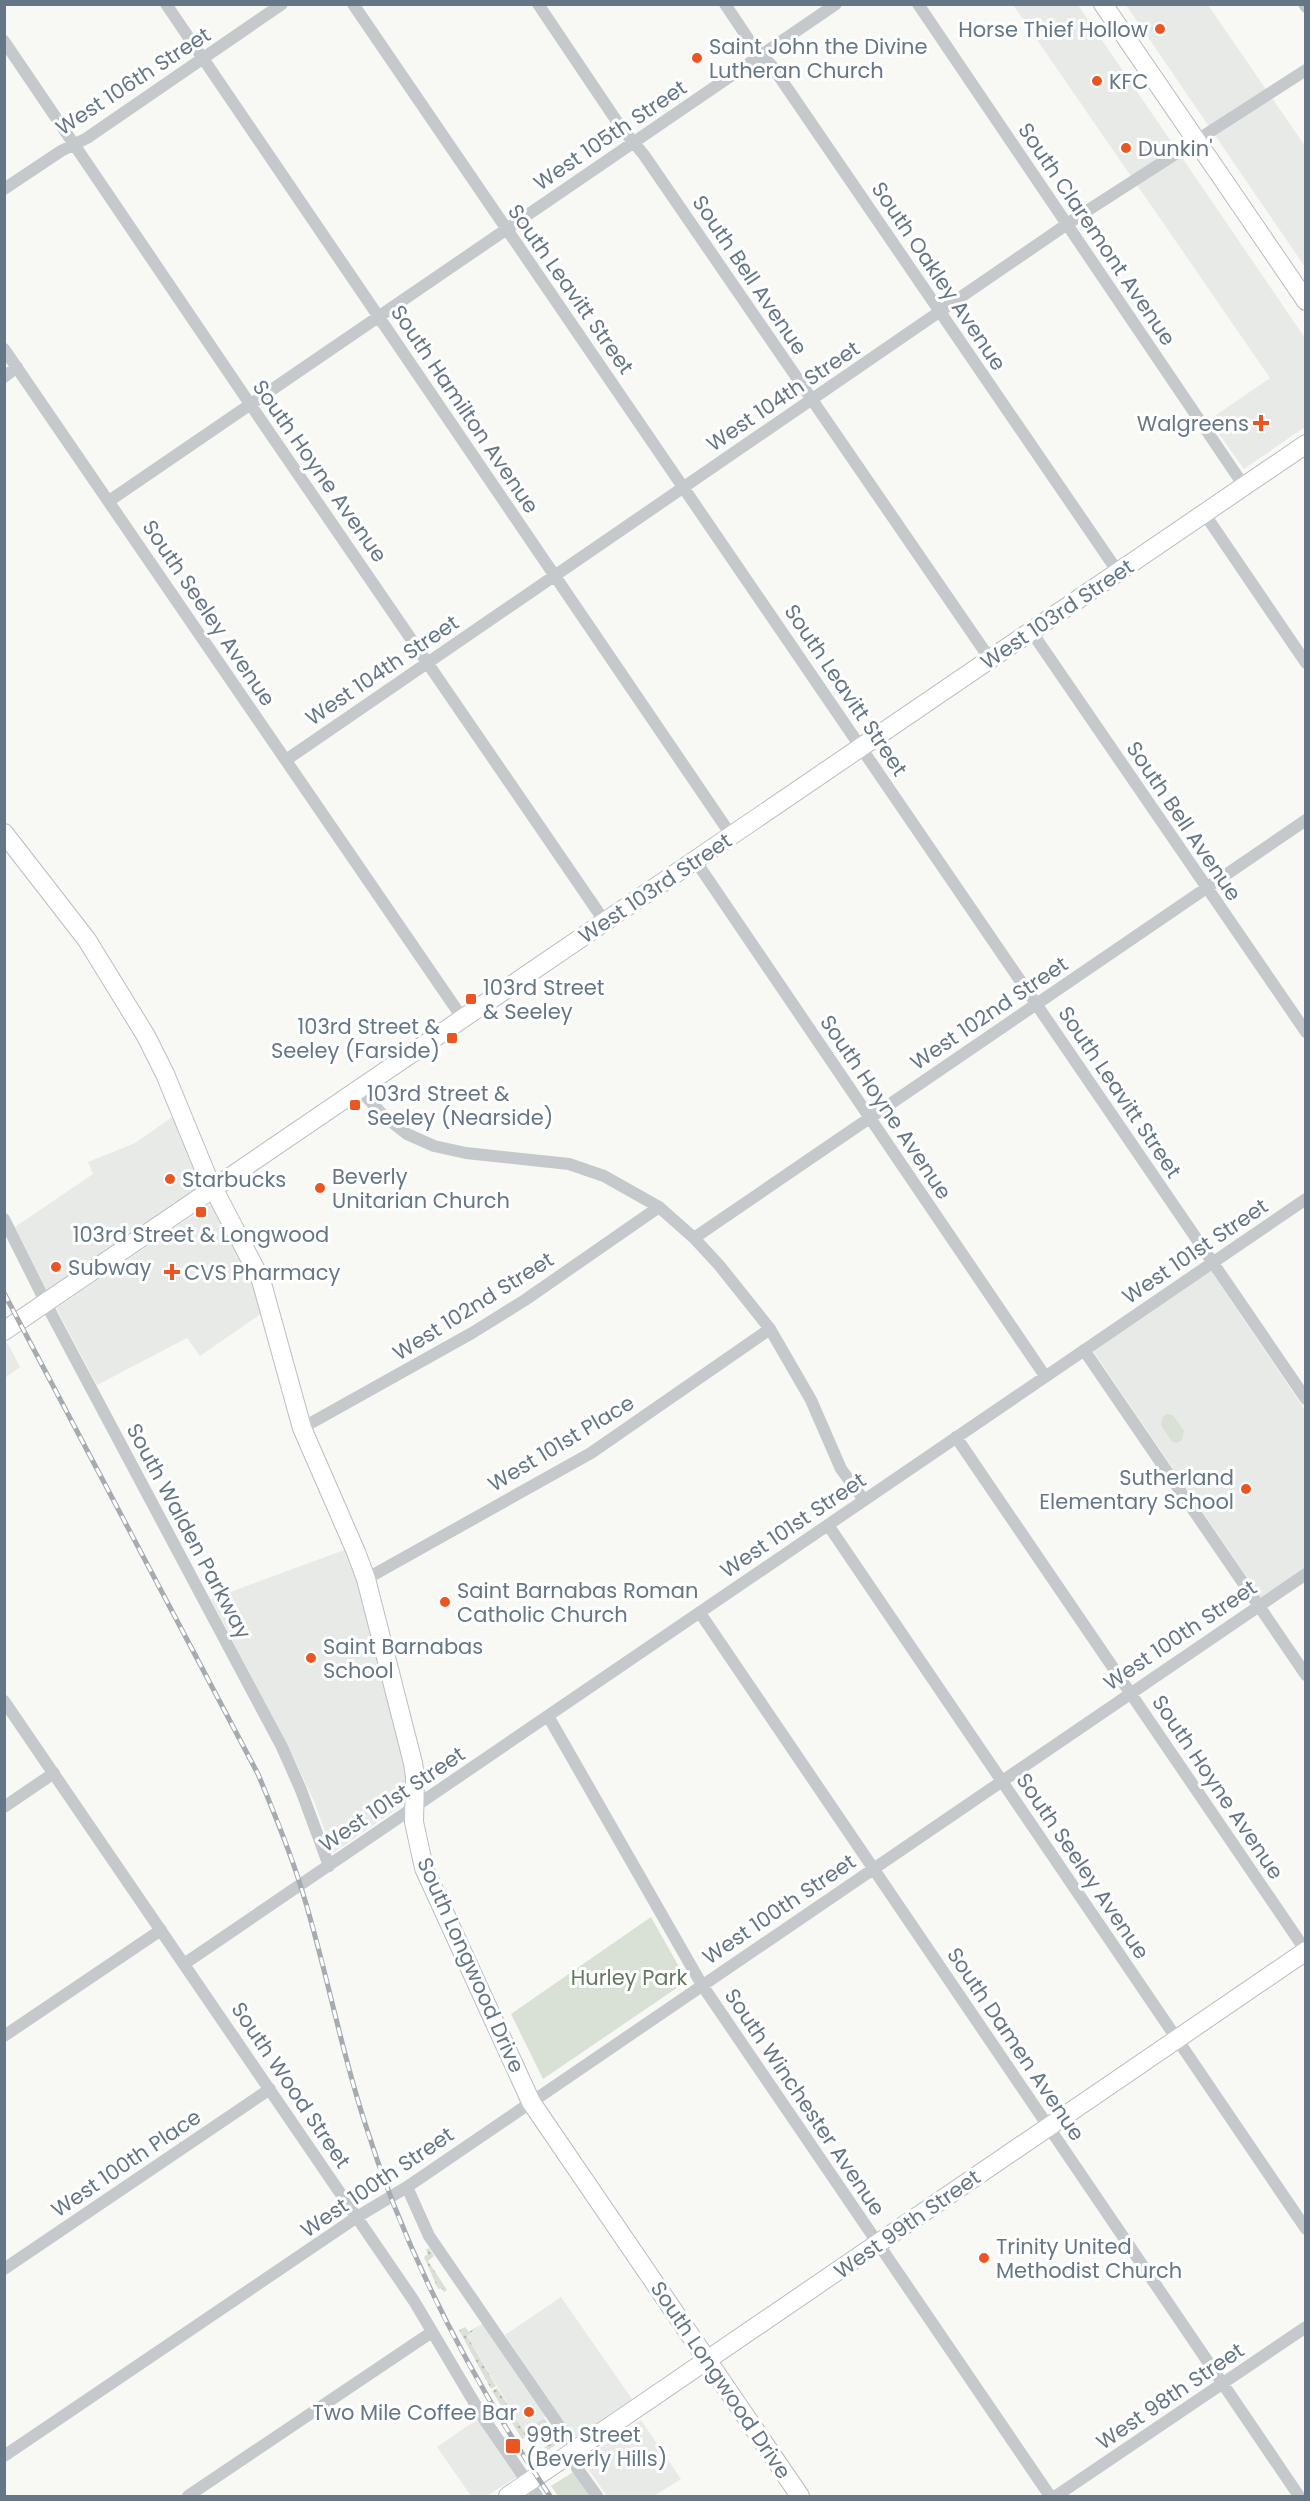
<svg xmlns="http://www.w3.org/2000/svg" width="1310" height="2501" viewBox="0 0 1310 2501" font-family="Poppins,sans-serif">
	<style>
		.built { fill: #e8eae8 }
		.grass { fill: url(#grass-dots) }
		.park { fill: #d9e0d6 }
		.lines { fill: none; stroke-linecap: round; stroke-linejoin: round }
		.secondary-casing { stroke: #b9bec3; stroke-width: 20 }
		.street { stroke: #c5c9cc; stroke-width: 12 }
		.secondary { stroke: #fff; stroke-width: 18 }
		.rail-casing { stroke: #a5abb1; stroke-width: 5 }
		.rail { stroke: #fff; stroke-width: 3; stroke-dasharray: 9; stroke-linecap: butt }
		.poi-dot { fill: #eb5521; stroke: #fff; stroke-width: 2 }
		.labels { text-anchor: middle; dominant-baseline: central; stroke-width: 6; stroke-linejoin: round; paint-order: stroke }
		.poi-label { font-size: 21px; fill: #657787; stroke: #fff; text-anchor: start }
		.street-label { font-size: 21px; fill: #657787; stroke: #fff }
		.park-label { font-size: 21px; fill: #657961; stroke: #fff }
	</style>
	<defs>
		<pattern id="grass-dots" width="8" height="8" patternUnits="userSpaceOnUse" patternTransform="scale(1.5)"><rect width="8" height="8" fill="#d9e0d6"/><path d="M2 2h.1M6 6h.1" fill="none" stroke="#b4bab3" stroke-width="1.8" stroke-linecap="round"/></pattern>
	</defs>
	<rect width="100%" height="100%" fill="#f8f8f5"/>
	<path class="built" d="M1013 5H1078L1305 338V427L1244 469 1209 420 1270 378Z
		M1126 5H1208L1305 146V267Z
		M178 1113 208 1182 47 1291 15 1227 93 1174 88 1162 135 1143Z
		M213 1202 254 1281 262 1313 200 1356 187 1338 97 1385 56 1308Z
		M1211 1271 1305 1410V1569L1262 1599 1093 1351Z
		M7 1342 20 1367 5 1378V1344Z
		M347 1549 356 1573 405 1761 408 1801 333 1853 314 1801 290 1750 211 1599Z
		M561 2297 632 2399 579 2436 574 2437 505 2335Z
		M483 2323 546 2416 524 2431 467 2336Z
		M479 2418 518 2476 487 2496H471L437 2447Z
		M641 2420 681 2479 654 2496H607L582 2460Z"/>
	<path class="grass" d="M429 2248 434 2256 428 2261 447 2290 444 2292 441 2288 438 2289 424 2257 428 2254 426 2250Z
		M480 2325 467 2336 496 2386 491 2389 459 2330 465 2327 469 2332Z
		M497 2388 524 2431 544 2418 552 2431 546 2435 540 2427 522 2439 492 2391Z
		M555 2434 560 2442 535 2459 533 2455 551 2443 548 2439Z"/>
	<path class="park" d="M1167 1414 1173 1415 1184 1431 1182 1440 1177 1443 1172 1442 1161 1425 1163 1417Z
		M651 1917 687 1981 543 2079 511 2014Z
		M575 2471 592 2496H558L551 2486Z"/>
	<g class="lines">
		<defs>
			<path id="secondary" d="M1103 4 1306 301
				M4 833 87 940 146 1036 165 1074 207 1176 261 1280 302 1428 356 1552 366 1579 413 1763 415 1777 414 1822 424 1868 531 2102 800 2496
				M4 1331 1306 444
				M508 2496 1306 1951"/>
		</defs>
		<use href="#secondary" class="secondary-casing"/>
		<path class="street" d="M166 4 731 835
			M353 4 1306 1399
			M538 4 620 126 644 155 990 659
			M725 4 753 46 772 66 1118 572
			M918 4 1244 486
			M1304 4 1306 7
			M4 41 250 404 605 922
			M4 189 61 151 87 138 282 4
			M4 349 463 1019
			M4 377 17 367
			M109 501 836 4
			M1204 513 1306 663
			M1031 631 1306 1032
			M286 760 1079 216 1306 70
			M695 860 1045 1376
			M359 1089 383 1115 407 1134 434 1146 466 1153 569 1164 604 1176 659 1207 694 1238 719 1265 770 1329 811 1400 841 1469 864 1500
			M4 1219 52 1315 282 1747 301 1790 329 1866
			M694 1238 1306 820
			M1084 1350 1306 1675
			M302 1428 472 1333 525 1300 659 1207
			M956 1437 1306 1951
			M828 1525 1306 2229
			M366 1579 591 1453 770 1329
			M700 1613 1299 2496
			M4 1701 414 2301 484 2419 537 2496
			M548 1716 702 1985 1050 2496
			M4 1807 54 1773
			M184 1964 1306 1199
			M4 2036 161 1930
			M407 2187 429 2236 569 2440 577 2468 597 2496
			M4 2269 270 2089
			M4 2456 357 2217 407 2187 1306 1574
			M188 2496 432 2332
			M1056 2496 1306 2327"/>
		<use href="#secondary" class="secondary"/>
		<defs>
			<path id="rail" d="M4 1293 258 1774C273 1810 288 1846 300 1884 325 1962 339 2043 364 2120 406 2256 471 2379 550 2496"/>
		</defs>
		<use href="#rail" class="rail-casing"/>
		<use href="#rail" class="rail"/>
	</g>
	<g class="poi-dot">
		<circle cx="1160" cy="29" r="6"/>
		<circle cx="697" cy="58" r="6"/>
		<circle cx="1097" cy="81" r="6"/>
		<circle cx="1126" cy="148" r="6"/>
		<path d="M1258 414h6v6h6v6h-6v6h-6v-6h-6v-6h6z"/>
		<rect x="465" y="993" width="12" height="12" rx="3"/>
		<rect x="446" y="1032" width="12" height="12" rx="3"/>
		<rect x="349" y="1099" width="12" height="12" rx="3"/>
		<circle cx="170" cy="1179" r="6"/>
		<circle cx="320" cy="1188" r="6"/>
		<rect x="195" y="1206" width="12" height="12" rx="3"/>
		<circle cx="56" cy="1267" r="6"/>
		<path d="M169 1263h6v6h6v6h-6v6h-6v-6h-6v-6h6z"/>
		<circle cx="1246" cy="1489" r="6"/>
		<circle cx="445" cy="1602" r="6"/>
		<circle cx="311" cy="1658" r="6"/>
		<circle cx="984" cy="2258" r="6"/>
		<circle cx="529" cy="2412" r="6"/>
		<rect x="505" y="2438" width="16" height="16" rx="3"/>
	</g>
	<g class="labels">
		<g class="poi-label">
			<text x="1148" y="29" text-anchor="end">Horse Thief Hollow</text>
			<text x="709" y="46">Saint John the Divine<tspan x="709" dy="24">Lutheran Church</tspan></text>
			<text x="1109" y="81">KFC</text>
			<text x="1138" y="148">Dunkin'</text>
			<text x="1249" y="423" text-anchor="end">Walgreens</text>
			<text x="483" y="987">103rd Street<tspan x="483" dy="24">&amp; Seeley</tspan></text>
			<text x="440" y="1026" text-anchor="end">103rd Street &amp;<tspan x="440" dy="24">Seeley (Farside)</tspan></text>
			<text x="367" y="1093">103rd Street &amp;<tspan x="367" dy="24">Seeley (Nearside)</tspan></text>
			<text x="332" y="1176">Beverly<tspan x="332" dy="24">Unitarian Church</tspan></text>
			<text x="182" y="1179">Starbucks</text>
			<text x="201" y="1234" text-anchor="middle">103rd Street &amp; Longwood</text>
			<text x="68" y="1267">Subway</text>
			<text x="184" y="1272">CVS Pharmacy</text>
			<text x="1234" y="1477" text-anchor="end">Sutherland<tspan x="1234" dy="24">Elementary School</tspan></text>
			<text x="457" y="1590">Saint Barnabas Roman<tspan x="457" dy="24">Catholic Church</tspan></text>
			<text x="323" y="1646">Saint Barnabas<tspan x="323" dy="24">School</tspan></text>
			<text x="996" y="2246">Trinity United<tspan x="996" dy="24">Methodist Church</tspan></text>
			<text x="517" y="2412" text-anchor="end">Two Mile Coffee Bar</text>
			<text x="526" y="2434">99th Street<tspan x="526" dy="24">(Beverly Hills)</tspan></text>
		</g>
		<g class="street-label">
			<text transform="translate(133 81) rotate(-33)">West 106th Street</text>
			<text transform="translate(610 135) rotate(-34)">West 105th Street</text>
			<text transform="translate(1097 234) rotate(56)">South Claremont Avenue</text>
			<text transform="translate(750 275) rotate(56)">South Bell Avenue</text>
			<text transform="translate(939 276) rotate(56)">South Oakley Avenue</text>
			<text transform="translate(571 289) rotate(55)">South Leavitt Street</text>
			<text transform="translate(783 396) rotate(-34)">West 104th Street</text>
			<text transform="translate(465 409) rotate(56)">South Hamilton Avenue</text>
			<text transform="translate(320 471) rotate(55)">South Hoyne Avenue</text>
			<text transform="translate(209 613) rotate(56)">South Seeley Avenue</text>
			<text transform="translate(1057 614) rotate(-34)">West 103rd Street</text>
			<text transform="translate(382 670) rotate(-34)">West 104th Street</text>
			<text transform="translate(846 690) rotate(56)">South Leavitt Street</text>
			<text transform="translate(1184 821) rotate(56)">South Bell Avenue</text>
			<text transform="translate(655 888) rotate(-34)">West 103rd Street</text>
			<text transform="translate(989 1013) rotate(-34)">West 102nd Street</text>
			<text transform="translate(1120 1092) rotate(56)">South Leavitt Street</text>
			<text transform="translate(886 1107) rotate(56)">South Hoyne Avenue</text>
			<text transform="translate(1195 1251) rotate(-34)">West 101st Street</text>
			<text transform="translate(473 1306) rotate(-32)">West 102nd Street</text>
			<text transform="translate(561 1443) rotate(-31)">West 101st Place</text>
			<text transform="translate(793 1525) rotate(-34)">West 101st Street</text>
			<text transform="translate(189 1531) rotate(62)">South Walden Parkway</text>
			<text transform="translate(1180 1635) rotate(-34)">West 100th Street</text>
			<text transform="translate(1218 1787) rotate(56)">South Hoyne Avenue</text>
			<text transform="translate(392 1799) rotate(-34)">West 101st Street</text>
			<text transform="translate(1083 1866) rotate(56)">South Seeley Avenue</text>
			<text transform="translate(779 1909) rotate(-34)">West 100th Street</text>
			<text transform="translate(471 1965) rotate(66)">South Longwood Drive</text>
			<text transform="translate(1016 2044) rotate(56)">South Damen Avenue</text>
			<text transform="translate(291 2085) rotate(56)">South Wood Street</text>
			<text transform="translate(805 2102) rotate(56)">South Winchester Avenue</text>
			<text transform="translate(126 2163) rotate(-34)">West 100th Place</text>
			<text transform="translate(377 2182) rotate(-34)">West 100th Street</text>
			<text transform="translate(907 2224) rotate(-35)">West 99th Street</text>
			<text transform="translate(721 2380) rotate(56)">South Longwood Drive</text>
			<text transform="translate(1170 2396) rotate(-34)">West 98th Street</text>
		</g>
		<g class="park-label">
			<text x="629" y="1977">Hurley Park</text>
		</g>
	</g>
	<rect width="1310" height="2501" fill="none" stroke="#657787" stroke-width="12"/>
</svg>
